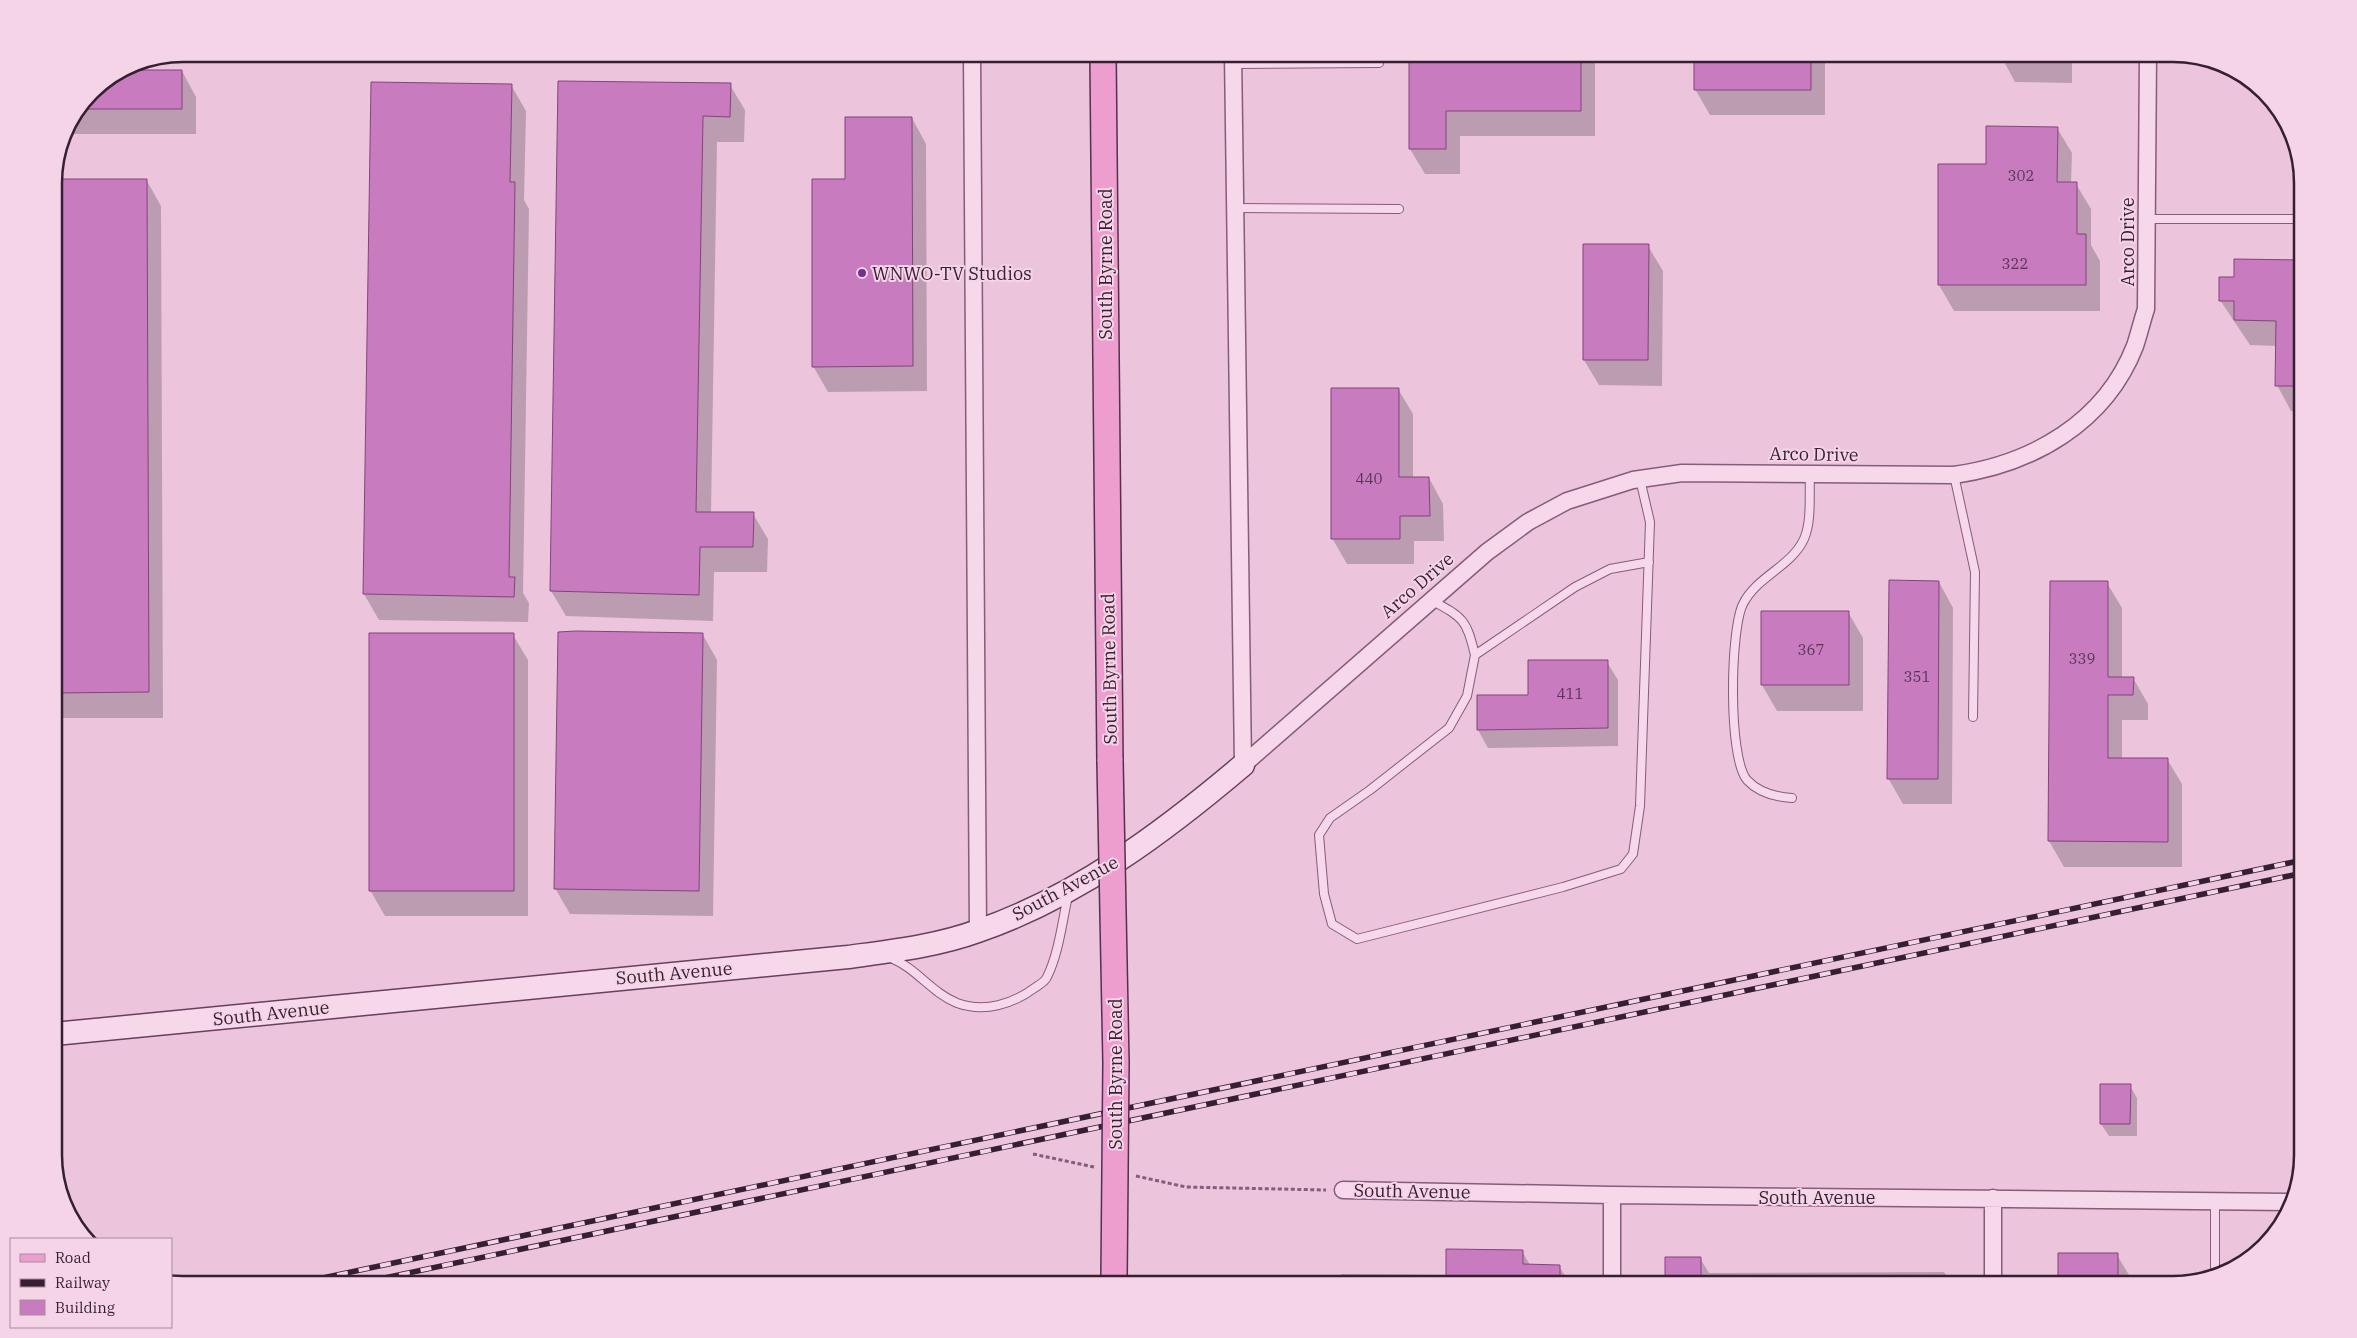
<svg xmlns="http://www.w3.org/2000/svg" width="2357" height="1338" viewBox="0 0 2357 1338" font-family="'IBM Plex Serif',serif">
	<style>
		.shadow { fill: #0003 }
		.building { fill: #c87cbf; stroke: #83437d }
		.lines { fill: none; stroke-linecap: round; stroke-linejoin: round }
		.lane-casing { stroke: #855c7c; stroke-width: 10 }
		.street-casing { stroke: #855c7c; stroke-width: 19 }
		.secondary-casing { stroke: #673f5f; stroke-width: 25 }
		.primary-casing { stroke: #53304d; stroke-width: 28 }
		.path { stroke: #855c7c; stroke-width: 3; stroke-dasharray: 4 2.5; stroke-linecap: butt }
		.lane { stroke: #f7d7ea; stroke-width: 8 }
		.street { stroke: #f7d7ea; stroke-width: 16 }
		.secondary { stroke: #f7d7ea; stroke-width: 22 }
		.primary { stroke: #ed9ece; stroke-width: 25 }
		.rail-casing { stroke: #361f32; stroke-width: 5.5 }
		.rail { stroke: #f4d4e6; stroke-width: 4; stroke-dasharray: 11; stroke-linecap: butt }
		.primary-bridge-casing { stroke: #53304d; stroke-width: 28; stroke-linecap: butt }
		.primary-bridge { stroke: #ed9ece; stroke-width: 25 }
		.poi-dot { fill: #732f91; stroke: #f4d4e6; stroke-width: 2 }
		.labels { text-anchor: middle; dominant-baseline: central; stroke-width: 4; stroke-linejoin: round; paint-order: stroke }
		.number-label { font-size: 15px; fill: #5a3655 }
		.street-label { font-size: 18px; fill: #361f32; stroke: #f4d4e6 }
		.poi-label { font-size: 18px; fill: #361f32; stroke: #f4d4e6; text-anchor: start }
		.rim { fill: none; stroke: #361f32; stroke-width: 2.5 }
	</style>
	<rect width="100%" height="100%" fill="#ecc4dc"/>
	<path class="shadow" d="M1410 54H1595V136H1460V174H1425L1410 149Z
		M1695 54H1823L1825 58V115H1710L1695 89Z
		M2000 54H2103V57H2072V83L2015 82Z
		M123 71H182L196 97V134H64L92 92Z
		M559 82 730 85 745 110 744 142H717L711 513 753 514 768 539 767 572H714L713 621 566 616 551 591Z
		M372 83 511 85 526 111 524 200 529 209 523 593 529 603 528 622 379 620 364 594Z
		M912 118 926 144 927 391 828 392 813 366 846 180Z
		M2057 128 2072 153 2071 184H2076L2091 209V245L2100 261V311H1954L1939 285 1987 166Z
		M54 181H147L161 206 163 718H54Z
		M1648 246 1663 271 1662 386 1599 385 1584 360Z
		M2235 260 2303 261V411H2291L2277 385V346L2250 345 2220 300 2235 279Z
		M1398 389 1413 414V478H1429L1443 504 1444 541H1414V564H1347L1332 538Z
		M1939 582 1953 608 1952 804H1903L1888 778Z
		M2107 583 2122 608V678H2133L2148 704V720H2122V759H2167L2182 784V867H2064L2049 841Z
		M1762 612H1848L1863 638V711H1777L1762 685Z
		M513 635 528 660V916H385L370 890Z
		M703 635 717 660 713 916 570 914 555 888Z
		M1607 662 1618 680V746L1488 748 1478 730 1530 696Z
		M2130 1086 2137 1098V1136H2109L2101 1124Z
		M1522 1251 1530 1265 1559 1266 1570 1284H1341V1274L1447 1275Z
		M2060 1255H2117L2132 1280V1284H2060Z
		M1700 1258 1709 1273 1944 1272 1951 1284H1668L1667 1282Z"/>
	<path class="building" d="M1409 54H1581V111H1446V149H1409Z
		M1694 54H1811V90H1694Z
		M124 70H182V109H80L92 92Z
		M558 81 731 83 730 117 703 116 696 512H754L753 547H700L699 595 550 591Z
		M371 82 512 84 510 182H515L509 577H515L514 597 363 594Z
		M845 117H912L913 366 812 367V179H845Z
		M1986 126 2058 127 2057 182H2077V234H2086V285H1938V164H1986Z
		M54 179H147L149 692 54 693Z
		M1583 244H1649L1648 360H1583Z
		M2234 259 2303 260V386H2275L2276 321 2234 320V301H2219V277H2234Z
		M1331 388H1399V477H1429L1430 516H1400V539H1331Z
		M1889 580 1939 581 1938 779H1887Z
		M2050 581H2108V677H2134L2133 695H2108V758H2168V842L2048 841Z
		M1761 611H1849V685H1761Z
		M576 631 703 633 699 891 554 889 558 632Z
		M369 633H514V891H369Z
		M1528 660H1608V728L1477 730V695H1528Z
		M2100 1084H2131L2130 1124H2100Z
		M1446 1249 1523 1250V1264L1560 1265V1284H1446Z
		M2058 1253H2118V1284H2058Z
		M1665 1257H1701V1284L1665 1282Z"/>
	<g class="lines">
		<defs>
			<path id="lane" d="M1233 64 1379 63
				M1235 208 1399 209
				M2148 219H2303
				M1954 475 1975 572 1973 717
				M1431 600C1464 618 1466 619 1475 655L1575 587 1610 569 1649 562
				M1475 655 1467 696 1449 728 1370 790 1330 818 1319 835 1324 894 1332 924 1357 939 1563 887 1621 869 1633 854 1640 806 1650 522 1640 479
				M1792 798C1776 797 1758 792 1747 780 1728 758 1730 630 1743 604 1757 576 1791 567 1804 539 1812 521 1809 494 1810 474
				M891 958C916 968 932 993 957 1003 985 1013 1013 1004 1036 987 1040 984 1045 982 1047 977 1059 953 1062 922 1068 896
				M2215 1201V1273"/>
			<path id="street" d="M972 54 978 931
				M1233 54 1243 765
				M1243 765 1487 552 1528 522 1567 501 1633 480 1682 473 1954 475C2032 464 2105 423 2135 346 2139 334 2142 321 2146 309L2148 54
				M1343 1190 1612 1195 2291 1202
				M1993 1198V1284
				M1612 1284V1195"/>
			<path id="secondary" d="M54 1034 848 957C892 951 937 946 978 931 1077 897 1164 832 1243 765"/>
			<path id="primary" d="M1103 54 1110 761"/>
		</defs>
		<use href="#lane" class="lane-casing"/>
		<use href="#street" class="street-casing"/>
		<use href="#secondary" class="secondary-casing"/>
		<use href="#primary" class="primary-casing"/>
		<path class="path" d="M1033 1154 1094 1167
			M1136 1176 1186 1187 1326 1190"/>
		<use href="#lane" class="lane"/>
		<use href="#street" class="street"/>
		<use href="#secondary" class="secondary"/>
		<use href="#primary" class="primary"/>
		<defs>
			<path id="rail" d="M294 1284 2303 860
				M356 1284 2303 873"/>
		</defs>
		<use href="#rail" class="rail-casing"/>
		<use href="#rail" class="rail"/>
		<defs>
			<path id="primary-bridge" d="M1110 761 1116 1063 1114 1279"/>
		</defs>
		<use href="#primary-bridge" class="primary-bridge-casing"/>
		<use href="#primary-bridge" class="primary-bridge"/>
	</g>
	<circle class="poi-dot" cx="862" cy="273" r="5"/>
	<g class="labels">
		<g class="number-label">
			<text x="2021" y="175">302</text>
			<text x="2015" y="263">322</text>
			<text x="1369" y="478">440</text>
			<text x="1811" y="649">367</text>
			<text x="2082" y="658">339</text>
			<text x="1917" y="676">351</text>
			<text x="1570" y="693">411</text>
		</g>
		<g class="street-label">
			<text transform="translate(2127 242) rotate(-90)">Arco Drive</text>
			<text transform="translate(1105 264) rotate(-90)">South Byrne Road</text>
			<text transform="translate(1814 454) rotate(1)">Arco Drive</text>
			<text transform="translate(1417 585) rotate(-41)">Arco Drive</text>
			<text transform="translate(1109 669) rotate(-91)">South Byrne Road</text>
			<text transform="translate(1065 888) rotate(-28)">South Avenue</text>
			<text transform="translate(674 973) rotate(-5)">South Avenue</text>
			<text transform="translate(271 1013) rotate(-6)">South Avenue</text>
			<text transform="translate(1115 1074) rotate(-90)">South Byrne Road</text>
			<text transform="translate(1412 1191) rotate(1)">South Avenue</text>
			<text x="1817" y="1197">South Avenue</text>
		</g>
		<g class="poi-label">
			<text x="872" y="273">WNWO-TV Studios</text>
		</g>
	</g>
	<path d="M0 0H2357V1338H0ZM183 62H2173A121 121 0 0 1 2294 183V1155A121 121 0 0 1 2173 1276H183A121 121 0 0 1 62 1155V183A121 121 0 0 1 183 62Z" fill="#f4d4e6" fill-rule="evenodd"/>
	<path class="rim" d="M183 62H2173A121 121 0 0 1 2294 183V1155A121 121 0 0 1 2173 1276H183A121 121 0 0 1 62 1155V183A121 121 0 0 1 183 62Z"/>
	<rect x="10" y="1238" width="162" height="90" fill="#f4d4e6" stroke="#a88c9e"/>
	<rect x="20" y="1254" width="25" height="8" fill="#ed9ece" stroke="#a88c9e"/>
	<text x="55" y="1263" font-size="15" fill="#361f32">Road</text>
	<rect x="20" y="1279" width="25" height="8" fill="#361f32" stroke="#a88c9e"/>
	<text x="55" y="1288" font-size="15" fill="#361f32">Railway</text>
	<rect x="20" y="1300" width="25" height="15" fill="#c87cbf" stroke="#a88c9e"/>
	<text x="55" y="1313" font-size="15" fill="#361f32">Building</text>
</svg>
